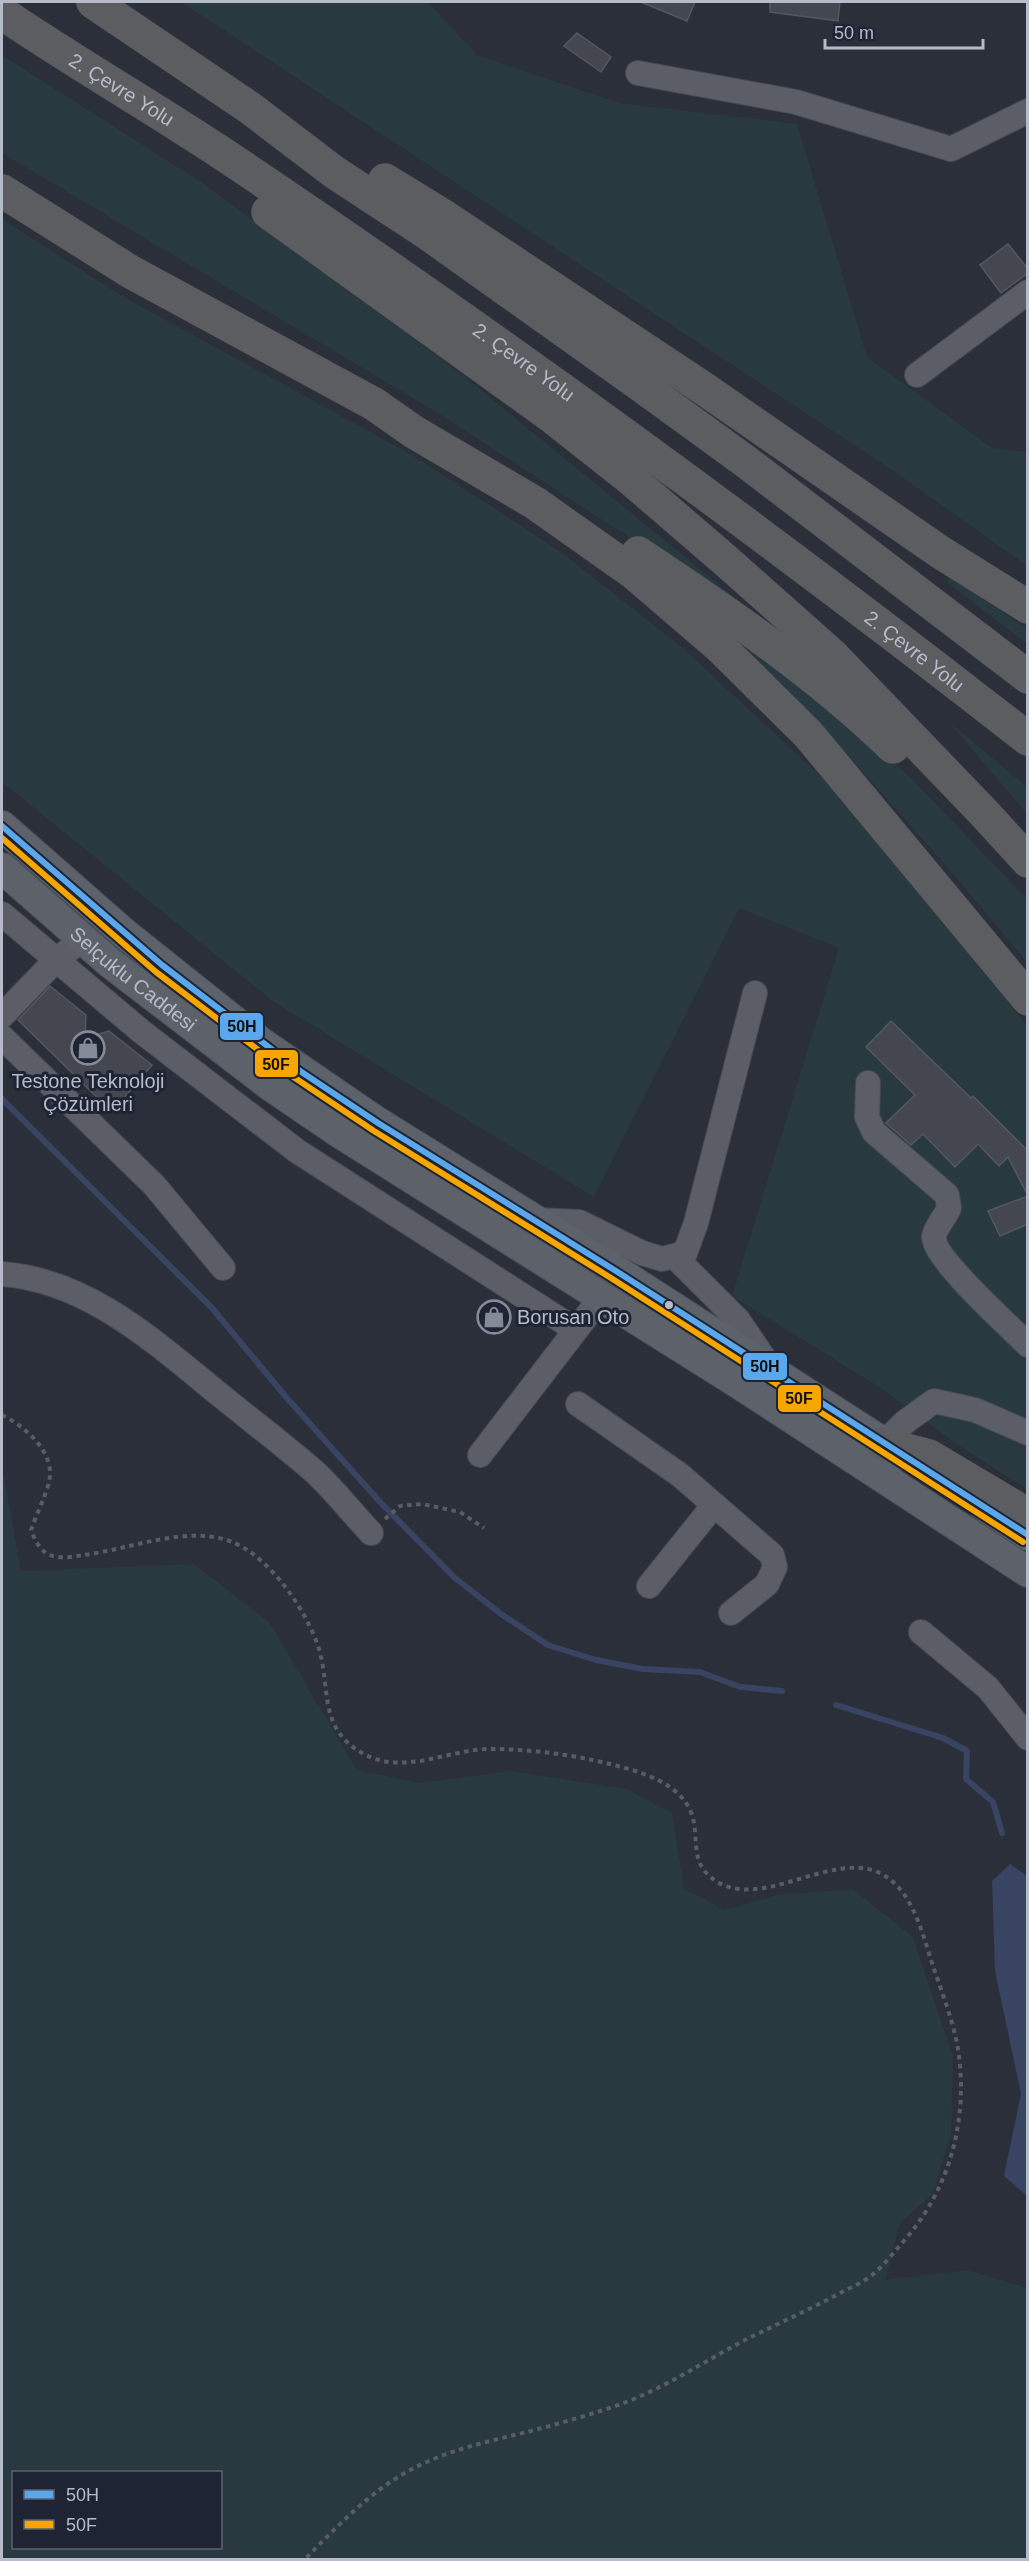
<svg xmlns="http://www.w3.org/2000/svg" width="1029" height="2561" viewBox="0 0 1029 2561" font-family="Helvetica,sans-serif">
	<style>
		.green { fill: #28393f; fill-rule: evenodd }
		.water { fill: #384462 }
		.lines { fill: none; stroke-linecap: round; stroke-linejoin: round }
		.stream { stroke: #384462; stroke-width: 6 }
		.building { fill: #444750; stroke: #535761; stroke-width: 1.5 }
		.minor-casing { stroke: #474a52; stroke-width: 26 }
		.major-casing { stroke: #494c56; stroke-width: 32 }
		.highway-casing { stroke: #484b55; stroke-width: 34 }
		.path { stroke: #585d64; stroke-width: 4; stroke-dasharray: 4.5 4.5; stroke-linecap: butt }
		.minor { stroke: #5b5e67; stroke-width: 24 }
		.major { stroke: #5d6169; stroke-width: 30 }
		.highway { stroke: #5b5d61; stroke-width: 33 }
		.bus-1-casing { stroke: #1e2434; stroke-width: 10 }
		.bus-2-casing { stroke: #1e2434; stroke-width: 10 }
		.bus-1 { stroke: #5aa8eb; stroke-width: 6 }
		.bus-2 { stroke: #f7a600; stroke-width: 6 }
		.bus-dot { fill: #b6bbca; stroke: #1e2434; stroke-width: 2 }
		.labels { text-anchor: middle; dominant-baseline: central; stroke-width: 6; stroke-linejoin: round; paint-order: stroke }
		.street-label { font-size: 20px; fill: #b6bbca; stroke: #1e2434 }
		.poi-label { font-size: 20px; fill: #b6bbca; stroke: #1e2434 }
		.line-badge { stroke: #1e2434; stroke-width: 2 }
		.pale-badge-label { font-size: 16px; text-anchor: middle; font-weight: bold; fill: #111 }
	</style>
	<rect width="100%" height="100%" fill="#2b2f39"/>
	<path class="green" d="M181 2H428L477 55 619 103 797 124 867 357 992 448 1027 452V566L892 470Z
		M2 55 204 184 469 380 745 606 742 611 438 413 2 153Z
		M2 219 122 296 414 456 561 552 683 648 835 790 920 891 1027 1026V1489L961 1447 879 1387 732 1296 839 948 739 908 594 1197 274 1002 2 782Z
		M950 576 1027 629V644L947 582Z
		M754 646 840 715 911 778 1027 899V962L941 860 808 710 747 654Z
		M948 721 1027 787V814Z
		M2 1466 21 1571 194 1564 269 1622 357 1770 420 1783 511 1771 627 1789 672 1813 684 1888 724 1910 778 1895 853 1889 913 1937 953 2056 951 2135 932 2195 900 2223 885 2280 967 2270 1027 2288V2559H2ZM220 2472V2548H14V2472Z"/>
	<path class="water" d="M1010 1864 1027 1876V2196L1004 2176 1021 2094 995 1971 992 1881Z"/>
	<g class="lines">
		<path class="stream" d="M2 1099 212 1308 286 1397 381 1503 455 1578 501 1614 548 1645 596 1660 643 1669 700 1672 740 1687 782 1691
			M836 1705 943 1738 967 1751 966 1779 993 1802 1002 1833"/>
	</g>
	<path class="building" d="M641 2H695L687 21Z
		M770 2H840L838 21 770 12Z
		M577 33 611 57 601 72 564 46Z
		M1008 244 1028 269V273L1001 293 980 265Z
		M50 986 86 1015 85 1038 109 1031 152 1065 112 1112 18 1020Z
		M891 1021 971 1098 973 1096 1028 1151V1196L1008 1157 999 1166 978 1144 955 1167 923 1134 911 1145 886 1123 915 1095 866 1047Z
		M1028 1196V1224L1000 1236 988 1211Z"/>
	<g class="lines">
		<defs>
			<path id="minor" d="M638 73 796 102 951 149 1028 111
				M917 375 1028 292
				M2 914 142 1032 297 1151 576 1330 602 1296
				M2 1016 56 960 82 940
				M2 1037 154 1185 223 1268
				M868 1083 867 1117 874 1132 947 1195 949 1208C946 1216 935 1228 934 1236 932 1257 1010 1327 1028 1345
				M535 1220 579 1222 642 1253 662 1259 685 1253 696 1223 755 993
				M674 1256 738 1320 770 1367
				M2 1274C88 1280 156 1343 220 1395 252 1421 285 1446 316 1473 335 1491 353 1514 371 1533
				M578 1404 680 1475 772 1555 775 1567 767 1584 731 1613
				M883 1444 905 1422 934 1401 975 1410 1028 1433
				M480 1455 576 1330
				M649 1586 714 1505
				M921 1632 988 1688 1028 1738"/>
			<g id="major">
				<path d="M2 826 125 934 263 1044 374 1120 617 1271 904 1456"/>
				<path id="s1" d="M2 868 109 962 271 1086 340 1133 738 1383 1028 1572"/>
				<path d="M983 1505 1028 1535"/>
			</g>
			<g id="highway">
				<path d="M93 2 250 108 334 172 427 233 639 384 745 461 1028 677"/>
				<path id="s2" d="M2 13C80 66 163 113 241 166 510 347 772 539 1028 739"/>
				<path d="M385 180 442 215 703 388 940 552 1028 607"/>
				<path d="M2 191 131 272 374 404 414 432 535 503 634 573 719 646 808 734 1028 999"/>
				<path d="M268 212 551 416 632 480 725 560 832 655 985 814 1028 861"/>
				<path d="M638 553C727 612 816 673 893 747"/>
				<path d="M883 1444 929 1456 1028 1515"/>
			</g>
		</defs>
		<use href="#minor" class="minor-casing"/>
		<use href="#major" class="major-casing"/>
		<use href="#highway" class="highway-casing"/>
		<path class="path" d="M2 1415C26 1427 56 1453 49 1482 45 1498 36 1515 31 1530 35 1540 40 1551 50 1555 59 1559 73 1557 83 1555 128 1550 188 1524 232 1542 270 1557 307 1611 319 1649 331 1691 318 1729 364 1754 405 1776 448 1749 491 1749 523 1749 557 1753 588 1759 622 1767 676 1776 691 1812 701 1838 687 1862 716 1881 760 1910 828 1854 875 1871 910 1884 921 1928 931 1960 940 1987 951 2015 957 2043 970 2115 951 2190 901 2244 892 2255 882 2267 871 2276 863 2282 852 2287 842 2292 811 2309 777 2324 745 2340 707 2360 669 2385 629 2401 606 2410 581 2417 557 2424 508 2438 458 2445 412 2469 370 2491 337 2527 304 2560
			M385 1519 400 1506 422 1504 460 1512 484 1528"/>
		<use href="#minor" class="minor"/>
		<use href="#major" class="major"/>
		<use href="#highway" class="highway"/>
		<defs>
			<path id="bus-1" d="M2 826 162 965 300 1071 378 1123 616 1271 1028 1535"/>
			<path id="bus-2" d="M2 838 156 972 295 1078 374 1131 611 1278 1023 1542"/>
		</defs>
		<use href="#bus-1" class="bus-1-casing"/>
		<use href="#bus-2" class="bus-2-casing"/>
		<use href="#bus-1" class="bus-1"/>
		<use href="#bus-2" class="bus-2"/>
	</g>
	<defs>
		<symbol id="shop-ring" viewBox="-11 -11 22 22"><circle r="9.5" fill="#1e2434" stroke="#858a97" stroke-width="1.5"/><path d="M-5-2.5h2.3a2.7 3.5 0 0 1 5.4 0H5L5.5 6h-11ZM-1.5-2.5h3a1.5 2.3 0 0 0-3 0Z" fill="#858a97"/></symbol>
	</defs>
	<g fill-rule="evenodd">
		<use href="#shop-ring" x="69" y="1029" width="38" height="38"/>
		<use href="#shop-ring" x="475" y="1298" width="38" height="38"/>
	</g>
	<circle class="bus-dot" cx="669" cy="1305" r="5"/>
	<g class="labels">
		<g class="street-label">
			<text stroke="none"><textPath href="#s2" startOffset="142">2. Çevre Yolu</textPath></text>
			<text stroke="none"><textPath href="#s2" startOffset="628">2. Çevre Yolu</textPath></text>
			<text stroke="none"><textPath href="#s2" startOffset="1114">2. Çevre Yolu</textPath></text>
			<text stroke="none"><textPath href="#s1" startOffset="172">Selçuklu Caddesi</textPath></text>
		</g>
		<g class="poi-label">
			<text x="88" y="1081">Testone Teknoloji<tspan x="88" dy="23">Çözümleri</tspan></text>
			<text x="517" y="1317" text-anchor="start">Borusan Oto</text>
		</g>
	</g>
	<g class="line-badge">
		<rect x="219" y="1012" width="45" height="29" rx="6" fill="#5aa8eb"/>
		<rect x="254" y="1049" width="45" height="29" rx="6" fill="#f7a600"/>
		<rect x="742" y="1352" width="46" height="29" rx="6" fill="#5aa8eb"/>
		<rect x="777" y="1384" width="45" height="29" rx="6" fill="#f7a600"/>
	</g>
	<g class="pale-badge-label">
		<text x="242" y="1032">50H</text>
		<text x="276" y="1070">50F</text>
		<text x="765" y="1372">50H</text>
		<text x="799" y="1404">50F</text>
	</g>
	<rect width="1029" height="2561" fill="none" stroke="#b6bbca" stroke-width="6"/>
	<rect x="12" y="2471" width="210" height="78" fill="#1e2434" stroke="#5b6070" stroke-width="1.5"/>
	<rect x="24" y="2490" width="30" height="9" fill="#5aa8eb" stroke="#5b6070" stroke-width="1.5"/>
	<text x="66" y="2501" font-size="18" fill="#b6bbca">50H</text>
	<rect x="24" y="2520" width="30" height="9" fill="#f7a600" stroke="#5b6070" stroke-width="1.5"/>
	<text x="66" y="2531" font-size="18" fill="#b6bbca">50F</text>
	<path d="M825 39v9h158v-9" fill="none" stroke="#b6bbca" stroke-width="3"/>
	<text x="834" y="39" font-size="18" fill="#b6bbca" stroke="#1e2434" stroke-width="4.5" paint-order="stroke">50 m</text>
</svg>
